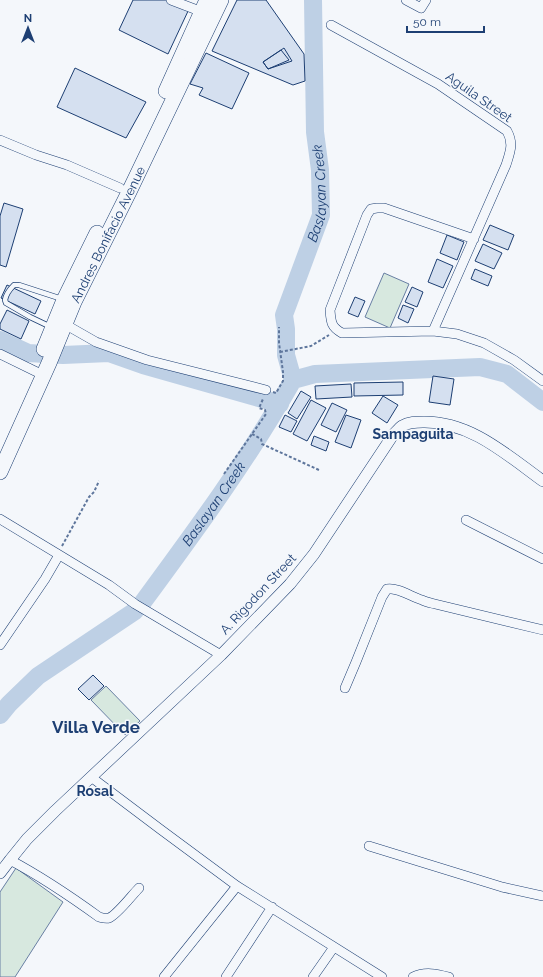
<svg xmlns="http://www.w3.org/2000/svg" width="543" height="977" viewBox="0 0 543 977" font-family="Raleway,sans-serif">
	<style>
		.green { fill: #d7e8df; stroke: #687fa3 }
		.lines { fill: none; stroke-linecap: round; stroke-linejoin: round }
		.river { stroke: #bed0e5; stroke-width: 18 }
		.building { fill: #d5e0f0; stroke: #1d3f73 }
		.service-casing { stroke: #1d3f73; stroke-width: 6 }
		.minor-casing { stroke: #1d3f73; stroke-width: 10 }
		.tertiary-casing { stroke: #1d3f73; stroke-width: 12 }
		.trunk-casing { stroke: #1d3f73; stroke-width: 16 }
		.path { stroke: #5e769c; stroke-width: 2; stroke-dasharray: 3 2; stroke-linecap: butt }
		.service { stroke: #f4f7fb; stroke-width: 4.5 }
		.minor { stroke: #f4f7fb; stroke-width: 9 }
		.tertiary { stroke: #f4f7fb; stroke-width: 11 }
		.trunk { stroke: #f4f7fb; stroke-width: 15 }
		.labels { text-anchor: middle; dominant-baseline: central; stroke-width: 3; stroke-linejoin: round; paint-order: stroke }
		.street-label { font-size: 13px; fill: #1d3f73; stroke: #f4f7fb }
		.water-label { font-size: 14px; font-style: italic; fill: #1d3f73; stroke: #f4f7fb }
		.neighbourhood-label { font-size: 14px; font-weight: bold; fill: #1d3f73; stroke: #f4f7fb }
		.district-label { font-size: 17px; font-weight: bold; fill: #1d3f73; stroke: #f4f7fb }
	</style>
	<rect width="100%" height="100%" fill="#f4f7fb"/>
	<path class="green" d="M384 273 409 284 390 328 365 317Z
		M106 686 140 721 125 735 91 700Z
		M16 868 63 902 15 977H0V892Z"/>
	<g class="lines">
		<g class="river">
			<path d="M0 340 28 353 63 355 109 353 143 365 280 404"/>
			<path id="s1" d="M293 380 286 355V329L284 315 321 215 320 170 315 132 313 0"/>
			<path id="s2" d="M143 602C196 530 249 458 293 380L315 374 480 367 507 374 543 402"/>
			<path d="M0 715 9 704 38 676 135 611"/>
		</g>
	</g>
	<path class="building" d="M133 0H166L189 9 168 54 119 30Z
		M237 0H266L304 54 305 81 293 85 212 51Z
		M284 48 292 61 268 69 263 62Z
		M281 50 289 60 268 69 263 62Z
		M206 53 249 73 232 109 199 95 203 88 190 84Z
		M75 68 146 102 126 138 57 107Z
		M4 203 23 209 6 267 0 265V216Z
		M490 225 514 235 508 250 483 240Z
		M447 235 464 242 457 260 440 253Z
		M483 244 502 253 494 269 475 261Z
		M437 259 453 266 443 288 428 282Z
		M475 269 492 276 488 286 471 279Z
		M7 285 41 301 35 314 1 298Z
		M412 287 423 292 417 307 405 302Z
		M355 297 365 301 358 317 348 313Z
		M403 305 414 309 408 323 398 318Z
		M7 310 29 321 21 339 0 329V324Z
		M433 376 454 379 450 405 429 402Z
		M403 382V395L354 396V383Z
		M351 384 352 397 316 399 315 386Z
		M301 391 311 397 297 419 288 413Z
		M383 396 398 405 387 423 372 413Z
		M311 400 326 408 307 441 293 434Z
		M332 403 347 410 336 432 321 425Z
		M285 415 297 421 291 432 279 427Z
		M346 415 361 420 351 448 335 442Z
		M314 436 329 442 326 451 311 445Z
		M93 675 104 686 89 700 78 689Z"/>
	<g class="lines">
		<defs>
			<path id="service" d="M51 327 30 317 6 303 5 300C6 294 9 290 14 285H19L62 299"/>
			<path id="minor" d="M171 0 205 13
				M406 0 421 8 426 0
				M331 25 438 84 507 131C514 144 510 152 506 165L433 331
				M0 140 36 155 67 165 120 188
				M474 239 384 208H377L371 209 367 215 330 310C331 322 331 327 342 333L433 331 457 334 484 343 514 360 543 381
				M61 322 96 342 147 360 266 390
				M0 354 43 375
				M0 519 109 585 135 604 221 655
				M466 520 543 559
				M0 645 45 579 59 555
				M345 688 356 662 382 597 387 589C397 587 412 597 422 600 426 602 431 603 435 604L543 630
				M91 777 160 829 237 886 382 977
				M369 846 502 887 543 896
				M10 860C42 877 70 896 99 917 103 918 106 919 109 918 117 915 132 895 139 888
				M164 977 237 886
				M226 977 272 907
				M313 977 334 947
				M413 977C425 971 437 974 449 977"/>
			<path id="tertiary" d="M0 873 10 860 27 839 55 811 221 655 290 584 314 554 393 435C396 432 399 428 402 426 409 422 416 422 423 422 470 421 507 455 543 481"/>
			<g id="trunk">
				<path d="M166 91 207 0"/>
				<path d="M44 349 64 300 97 233"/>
				<path id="s3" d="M0 472 49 363 74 302 129 192 221 0"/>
			</g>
		</defs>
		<use href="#service" class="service-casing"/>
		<use href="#minor" class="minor-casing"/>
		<use href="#tertiary" class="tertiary-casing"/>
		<use href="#trunk" class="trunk-casing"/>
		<path class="path" d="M280 352 311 346 329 335
			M273 392 276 393 283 381V372L279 343V327
			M252 434 261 439 262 444 319 470
			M224 474 266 414 265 410 259 408 263 399
			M62 546 89 497 94 492 99 481"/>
		<use href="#service" class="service"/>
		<use href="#minor" class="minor"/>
		<use href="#tertiary" class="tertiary"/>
		<use href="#trunk" class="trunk"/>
	</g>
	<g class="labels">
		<g class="street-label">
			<text transform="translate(479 97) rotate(35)">Aguila Street</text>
			<text stroke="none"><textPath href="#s3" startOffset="261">Andres Bonifacio Avenue</textPath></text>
			<text transform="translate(258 594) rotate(-47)">A. Rigodon Street</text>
		</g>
		<g class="water-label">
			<text stroke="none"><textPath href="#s1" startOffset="194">Baslayan Creek</textPath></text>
			<text stroke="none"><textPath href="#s2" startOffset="121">Baslayan Creek</textPath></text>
		</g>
		<g class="neighbourhood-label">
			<text x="413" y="434">Sampaguita</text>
			<text x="95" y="791">Rosal</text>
		</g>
		<g class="district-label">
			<text x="96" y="727">Villa Verde</text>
		</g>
	</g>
	<g transform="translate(28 28)" stroke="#f4f7fb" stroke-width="3" paint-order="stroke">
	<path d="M0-3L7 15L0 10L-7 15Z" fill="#1d3f73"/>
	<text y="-6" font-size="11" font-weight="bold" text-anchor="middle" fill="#1d3f73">N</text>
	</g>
	<path d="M407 26v6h77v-6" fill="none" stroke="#1d3f73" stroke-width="2"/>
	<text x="413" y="26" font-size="12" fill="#1d3f73" stroke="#f4f7fb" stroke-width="3" paint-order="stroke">50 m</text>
</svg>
